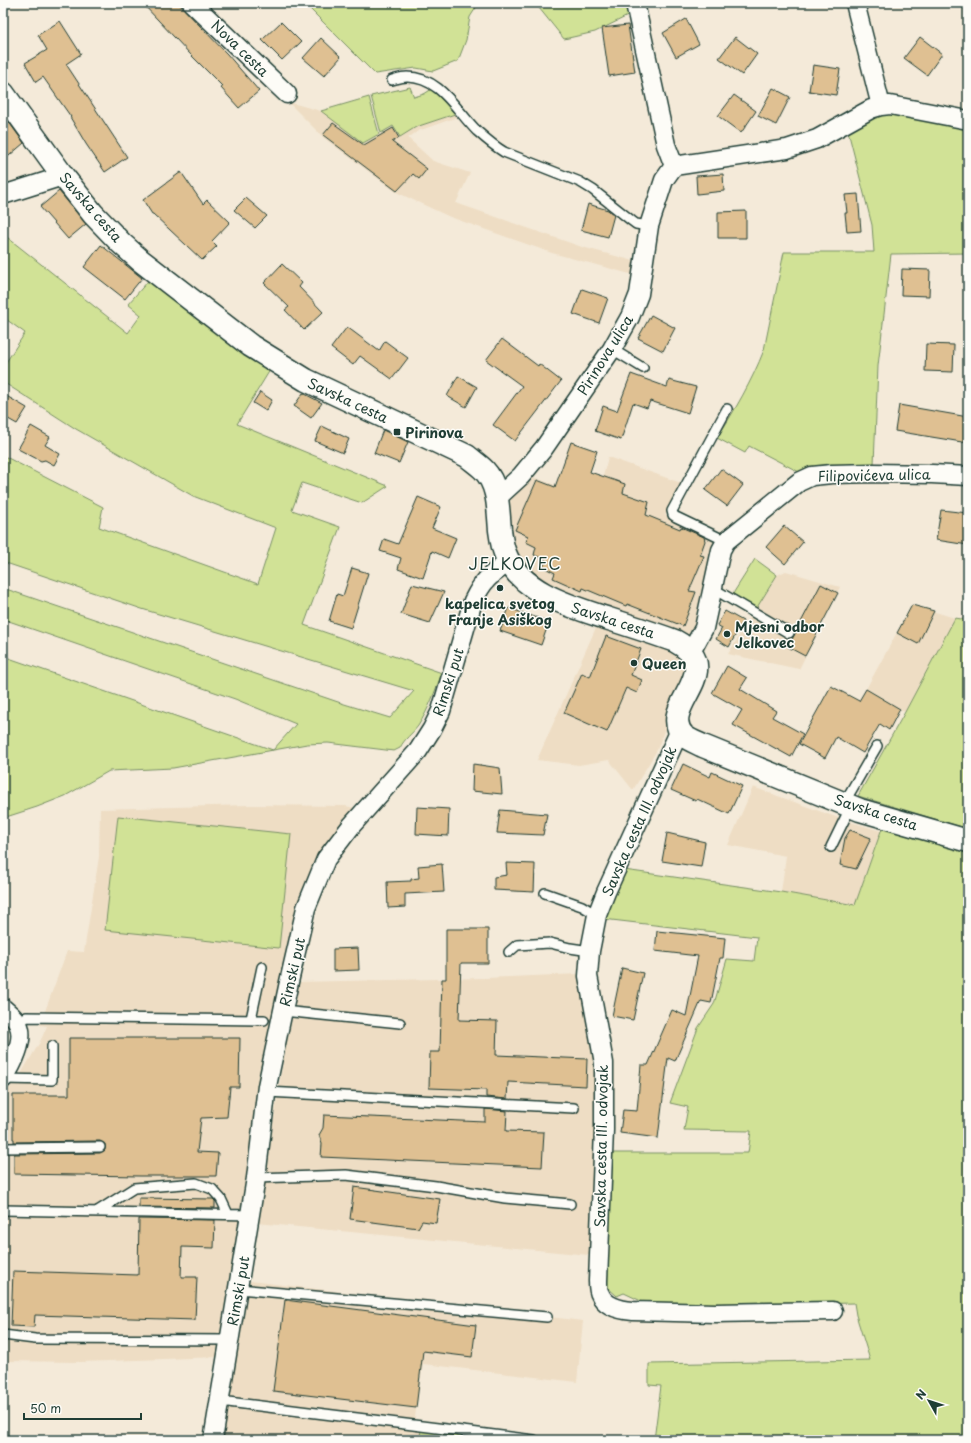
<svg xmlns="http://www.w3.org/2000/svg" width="971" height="1443" viewBox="0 0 971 1443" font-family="'Playpen Sans',sans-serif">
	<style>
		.built { fill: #eeddc4 }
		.green { fill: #d1e296; stroke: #789065 }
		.building { fill: #dfc092; stroke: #1f3d34 }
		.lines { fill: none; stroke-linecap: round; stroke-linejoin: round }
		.service-casing { stroke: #1f3d34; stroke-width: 12 }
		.minor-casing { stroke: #1f3d34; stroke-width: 21 }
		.tertiary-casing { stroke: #1f3d34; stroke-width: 25 }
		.service { stroke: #fdfcf7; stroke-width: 9 }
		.minor { stroke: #fdfcf7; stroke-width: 18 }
		.tertiary { stroke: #fdfcf7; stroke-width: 22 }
		.poi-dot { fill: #1f3d34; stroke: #fdfcf7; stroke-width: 1.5 }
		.labels { text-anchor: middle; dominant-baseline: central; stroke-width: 3; stroke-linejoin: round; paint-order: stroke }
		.street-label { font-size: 14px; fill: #1f3d34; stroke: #fdfcf7 }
		.poi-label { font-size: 14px; font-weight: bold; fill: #1f3d34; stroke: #fdfcf7; text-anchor: start }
		.quarter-label { font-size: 16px; letter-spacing: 1px; fill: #1f3d34; stroke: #fdfcf7 }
	</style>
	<rect width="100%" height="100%" fill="#f4ead9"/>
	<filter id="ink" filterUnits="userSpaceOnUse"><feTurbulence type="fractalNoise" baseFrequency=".025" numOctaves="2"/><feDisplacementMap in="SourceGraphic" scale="8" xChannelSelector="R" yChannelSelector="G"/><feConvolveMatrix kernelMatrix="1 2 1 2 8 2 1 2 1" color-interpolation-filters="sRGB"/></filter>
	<g filter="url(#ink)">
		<path class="built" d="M288 102 321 111 364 143 393 127 400 137 416 127 455 114 463 115 418 131 408 138 433 161 470 173 456 203 582 247 638 262 634 275 552 253 450 217 396 192 324 138Z
			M608 457 681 483 665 515 714 540 694 624 689 635 682 637 569 594 547 585 531 573 520 559 510 531 507 507 514 494 530 476 597 500Z
			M786 571 840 587 799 669 728 654 777 575Z
			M912 605 955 618 905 712 866 689Z
			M598 623 674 653 684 661 685 674 657 750 633 790 609 760 579 765 537 760Z
			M753 787 844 820 881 831 855 905 781 892 786 856 728 845Z
			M250 805 346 806 354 808 332 836 319 859 219 1357 81 1362 3 1361V1096L22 1072 40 1042 47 1026 40 1025 67 951 84 952 99 857 100 809Z
			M580 974 595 1053 597 1088 595 1190 589 1255 257 1223 296 982 485 978Z
			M250 1281 583 1321 577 1382 423 1364 413 1430 421 1431 419 1440H221Z"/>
		<path class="green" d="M304 3H479L470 17 466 40 458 61 433 71 416 68 375 74Z
			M535 3H650L648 6 595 32 564 39Z
			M410 87 414 97 424 94 432 89 455 114 416 127 400 137 393 126 381 133 371 96Z
			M369 97 379 134 363 143 321 111Z
			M884 113 968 127V253L891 254 878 366 874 464 819 468 801 473 749 446 745 453 717 438C735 410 752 381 764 350L784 252H874L872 225 848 131 873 117Z
			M3 234 128 333 141 315 128 304 149 280 198 320 231 344 270 370 237 424 388 486 362 503 302 483 292 510 340 527 304 625 442 673C435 691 429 709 418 726 412 734 404 739 400 748L394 751 328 743 307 744 173 768 109 771 65 796 37 807 3 818V656L273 750 296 724 235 699 3 619V588L341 703 390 718 414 691 142 609 3 562 4 456 103 507 99 527 258 584 276 528 193 496 76 429 3 382V367L25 333 3 317Z
			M755 559 777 575 756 609 733 595 734 592Z
			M955 618 968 620V829L858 796 905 712Z
			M118 816 291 834 279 948 105 930Z
			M885 827 968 852V1440H654L661 1386 649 1385V1364L870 1360 856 1315 854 1303 714 1306 644 1304 639 1300 624 1293 617 1296 607 1287 603 1270 610 1153H748L751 1131 684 1130 688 1107 670 1103 698 1028 714 1004 727 959 754 961 757 937 603 919 624 870 781 892 855 905 881 831Z
			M421 1431 493 1440H419Z"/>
		<path class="building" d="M142 3H178L227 54 259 91 239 108 221 88 222 86 191 55Z
			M686 19 699 44 676 57 663 33Z
			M60 21 81 54 66 64 127 157 105 172 86 144 70 117H71L43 77 36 82 25 63 47 50 38 35Z
			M281 22 301 42 282 60 262 40Z
			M628 25 635 72 609 76 602 28Z
			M735 37 757 54 742 75 719 58Z
			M920 37 942 54 927 75 904 58Z
			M321 38 341 57 324 76 303 58Z
			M813 65 840 69 836 95 809 91Z
			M773 88 790 97 776 125 758 116Z
			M734 95 756 111 741 133 718 116Z
			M3 114 24 143 3 161Z
			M333 123 364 145 393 128 399 138 392 142 427 169 419 179 413 174 397 191 323 135Z
			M181 172 203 204 207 200 230 222 212 241 217 246 202 260 153 214H152L143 200Z
			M723 174 724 191 697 194 696 176Z
			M59 191 86 224 68 239 40 207Z
			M858 194 861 231 847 232 845 213H847L845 195Z
			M246 198 267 216 255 228 234 210Z
			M588 204 608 210 614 215 608 237 581 230Z
			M746 211V238H718V212Z
			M101 245 142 278 125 299 84 267Z
			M282 264 302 283 299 287 323 312 304 330 285 310 289 307 264 283Z
			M902 269 930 270 929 296 901 295Z
			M582 289 608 298 599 323 573 314Z
			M651 315 675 328 663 351 638 338Z
			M347 327 379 351 385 341 408 358 392 379 360 356 353 365 331 348Z
			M502 339 538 366 539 364 561 381 515 441 493 425 522 386 486 360Z
			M926 344 954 345 953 372 925 371Z
			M631 374 667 387 669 380 696 387 688 413 650 401 647 408 633 403 621 440 595 431 603 406 617 411Z
			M458 376 477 387 466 407 447 396Z
			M260 392 272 400 266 411 253 403Z
			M303 393 322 403 311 418 294 406Z
			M3 394 27 408 17 424 3 416Z
			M899 405 968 417V443L895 431Z
			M31 426 50 437 45 445 60 454 54 465 45 460 41 461 18 449Z
			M322 426 349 439 343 453 315 441Z
			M383 430 408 442 399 463 374 453Z
			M571 442 597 451 590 472 625 484 623 493 649 502 646 515 680 529 681 527 704 537 705 541 700 555 704 556 689 591 696 592 683 626 627 604 626 606 583 588 582 591 553 578 555 573 543 567 546 560 534 555 536 547 526 542 528 536 515 530 537 480 555 487Z
			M721 469 743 485 727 506 705 490Z
			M418 497 441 507 432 528 456 538 448 558 432 551 423 578 398 569 401 558 380 551 384 539 398 544Z
			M941 510 968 513V545L936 540Z
			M784 526 803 542 785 564 766 547Z
			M352 568 368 573 351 628 329 621 337 594 343 596Z
			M412 584 444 592 430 623 401 614Z
			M821 584 838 593 805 656 788 647Z
			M912 605 934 611 918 644 897 633Z
			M509 608 549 622 541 645 500 631Z
			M725 611 743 621 729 647 716 639 722 628 717 625Z
			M606 636 641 649 631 675 642 680 637 693 626 688 607 732 564 713 582 673 590 677Z
			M727 666 747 678 740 689 776 711 772 717 803 734 791 757 733 725 742 710 712 693Z
			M831 686 859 701 866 689 900 709 889 730 880 724 863 753 836 737 825 758 799 744Z
			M473 764 500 768 502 794 472 791Z
			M683 764 710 777 712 772 742 786 729 814 697 799 696 801 671 790Z
			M417 807 449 809 448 836 416 834Z
			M500 810 547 814 543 835 497 833Z
			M850 830 871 838 856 869 840 865 845 838Z
			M667 833 705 842 701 867 662 861Z
			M506 863 535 864 534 892 494 890V877L507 875Z
			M442 864 444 892 405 894V907L388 908 387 882 411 881V879L419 878 418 866Z
			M446 929H488V963H461L459 1020 497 1021 496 1055 587 1059 586 1086 508 1082 507 1099 486 1097V1090L429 1088 430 1052H440L442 979H446Z
			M657 931 725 938 723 958H720L711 1003 701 1001 675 1061 668 1058 658 1138 620 1133 623 1110 637 1111 641 1065H648L672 1010 686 1016 698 956 655 951Z
			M358 948 359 970 333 971V949Z
			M622 968 643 973 633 1020 612 1016Z
			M69 1038H240L239 1087H230L227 1117 201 1118 197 1152 218 1153 216 1176H140L14 1174V1154L100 1153 105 1150V1144L100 1141 14 1142V1139H13V1095H69Z
			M485 1109 507 1111 506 1131 544 1132 542 1167 321 1157 322 1144 319 1135 323 1128 324 1115 485 1122Z
			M354 1187 440 1199 436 1223 422 1221 418 1228 350 1219Z
			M139 1198 213 1199 215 1201V1208L139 1207Z
			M139 1219 215 1220 214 1248 182 1247 181 1277H197L195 1320 35 1315 34 1327 11 1326 13 1271 138 1275Z
			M285 1300 476 1325 472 1357 423 1351 416 1408 273 1391Z"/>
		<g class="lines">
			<defs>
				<path id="service" d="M392 80C396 79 402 77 407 77 440 77 456 110 477 131 486 139 494 146 504 152L580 182 593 190 632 221 636 224 649 226
					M612 349 643 368
					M726 541 676 517 673 515 672 511 727 409
					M712 588 789 633
					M844 803 877 746
					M831 847 851 806
					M545 893 582 906 597 915
					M509 952 517 945 550 943 570 948 590 951
					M283 1011 400 1023
					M251 1019 262 967
					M19 1025 26 1017 264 1020
					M3 1079 52 1080V1046
					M267 1092 574 1108
					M3 1148 100 1147
					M256 1178 346 1175 436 1186 505 1198 570 1204
					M3 1210 250 1215
					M96 1212 134 1188 196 1183 212 1189 221 1199 228 1214
					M239 1289 547 1317
					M3 1335 35 1339 230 1340
					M220 1401 534 1440"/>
				<path id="minor" d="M192 3 287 94
					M855 3 881 106
					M636 8 666 145 674 166
					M3 195 63 176
					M497 498 521 476 544 448 612 349 630 317 639 294 649 226 664 180 674 166 787 149 817 139 871 109 881 106 890 105 968 120
					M691 652 704 628 721 550 726 541 799 482 812 476 832 474 874 473 932 474 968 476
					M680 730 606 892 597 915 590 951 588 976 604 1063V1130L598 1281C598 1285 598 1291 600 1294 605 1307 621 1310 633 1311L716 1313 833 1311
					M3 1008C8 1013 15 1017 18 1024 26 1039 12 1066 3 1079
					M213 1440 256 1178 267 1086 289 982 306 908 326 859 352 825 418 751 432 729 441 711 473 601C484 579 489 576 509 562"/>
				<path id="tertiary" d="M3 93 63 176 93 214 121 243 140 260 251 346 306 380 467 456C473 461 479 465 484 470 499 486 498 509 500 530 501 537 502 546 505 553 520 593 573 607 609 619 631 626 653 633 675 641 731 671 655 707 684 736 689 740 697 743 703 746L860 810 968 841"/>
			</defs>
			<use href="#service" class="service-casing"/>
			<use href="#minor" class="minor-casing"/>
			<use href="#tertiary" class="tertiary-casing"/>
			<use href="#service" class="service"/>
			<use href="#minor" class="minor"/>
			<use href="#tertiary" class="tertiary"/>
		</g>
	</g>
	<g class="poi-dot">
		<rect x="393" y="428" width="8" height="8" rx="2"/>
		<circle cx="500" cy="588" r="4"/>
		<circle cx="727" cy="634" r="4"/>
		<circle cx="634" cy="663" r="4"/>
	</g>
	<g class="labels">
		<g class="street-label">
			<text transform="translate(240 48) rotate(44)">Nova cesta</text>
			<text transform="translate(91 207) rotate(49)">Savska cesta</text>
			<text transform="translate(605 355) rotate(-58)">Pirinova ulica</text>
			<text transform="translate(348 400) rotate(25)">Savska cesta</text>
			<text transform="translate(874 475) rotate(-1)">Filipovićeva ulica</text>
			<text transform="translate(613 620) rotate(18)">Savska cesta</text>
			<text transform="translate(448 682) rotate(-72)">Rimski put</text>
			<text transform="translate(876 812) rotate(18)">Savska cesta</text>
			<text transform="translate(639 821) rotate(-66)">Savska cesta III. odvojak</text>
			<text transform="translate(292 972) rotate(-77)">Rimski put</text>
			<text transform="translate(601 1146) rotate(-89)">Savska cesta III. odvojak</text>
			<text transform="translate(238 1291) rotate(-80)">Rimski put</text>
		</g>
		<g class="poi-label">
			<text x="405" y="432">Pirinova</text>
			<text x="500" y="603" text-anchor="middle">kapelica svetog<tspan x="500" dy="16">Franje Asiškog</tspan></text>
			<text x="735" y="626">Mjesni odbor<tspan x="735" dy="16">Jelkovec</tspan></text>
			<text x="642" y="663">Queen</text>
		</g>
		<g class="quarter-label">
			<text x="515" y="563">JELKOVEC</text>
		</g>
	</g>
	<rect width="971" height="1443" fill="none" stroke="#fdfcf7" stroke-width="16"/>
	<rect x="8" y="8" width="955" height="1427" fill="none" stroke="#1f3d34" stroke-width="1.5" filter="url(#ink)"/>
	<g transform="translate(929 1401) rotate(309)" stroke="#fdfcf7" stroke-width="3" paint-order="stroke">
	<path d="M0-3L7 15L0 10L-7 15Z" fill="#1f3d34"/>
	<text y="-6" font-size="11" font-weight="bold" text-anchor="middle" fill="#1f3d34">N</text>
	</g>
	<path d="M24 1413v6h117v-6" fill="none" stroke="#1f3d34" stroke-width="2"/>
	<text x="30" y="1413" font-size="12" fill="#1f3d34" stroke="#fdfcf7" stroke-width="3" paint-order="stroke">50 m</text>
</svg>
